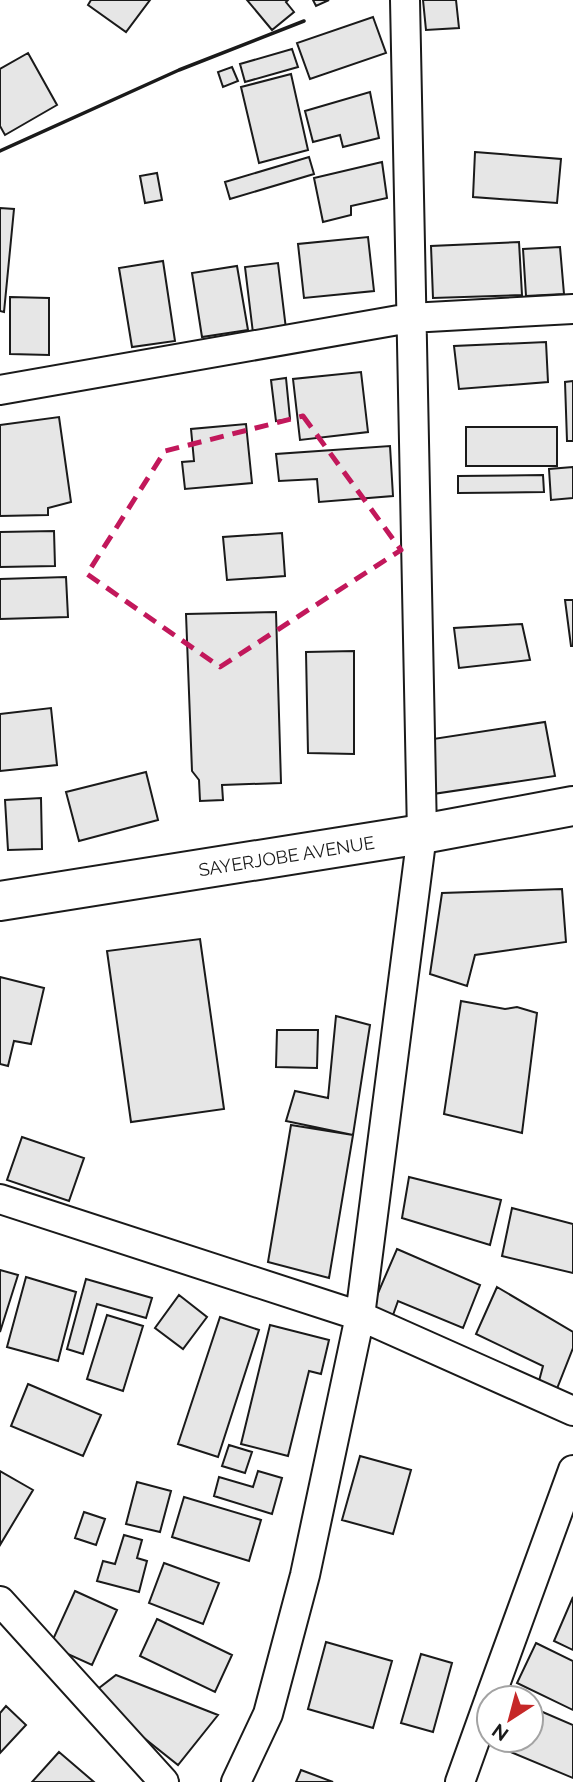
<svg xmlns="http://www.w3.org/2000/svg" width="573" height="1782" viewBox="0 0 573 1782" font-family="Raleway,sans-serif">
	<style>
		.building { fill: #e6e6e6; stroke: #1a1a1a; stroke-width: 2 }
		.lines { fill: none; stroke-linecap: round; stroke-linejoin: round }
		.minor-casing { stroke: #1a1a1a; stroke-width: 32 }
		.primary-casing { stroke: #1a1a1a; stroke-width: 42 }
		.minor { stroke: #fff; stroke-width: 28 }
		.primary { stroke: #fff; stroke-width: 38 }
		.wall { stroke: #1a1a1a; stroke-width: 3.5 }
		.marked { fill: none; stroke: #c2185b; stroke-width: 5; stroke-dasharray: 14 9; stroke-linejoin: round }
		.labels { text-anchor: middle; dominant-baseline: central; stroke-width: 5; stroke-linejoin: round; paint-order: stroke }
		.street-label { font-size: 18px; fill: #1a1a1a; stroke: #fff }
	</style>
	<rect width="100%" height="100%" fill="#fff"/>
	<path class="building" d="M91 0H150L126 32 88 5Z
		M247 0H288L286 2 294 12 272 30Z
		M313 0H329L316 6Z
		M423 0H456L459 28 426 30Z
		M373 17 386 53 310 79 297 43Z
		M292 49 298 67 245 82 240 64Z
		M28 53 57 105 5 135 0 126V69Z
		M232 67 238 81 223 87 218 72Z
		M291 74 308 150 259 163 241 87Z
		M370 92 379 138 343 147 340 135 313 142 305 111Z
		M475 152 561 159 557 203 473 197Z
		M309 157 314 174 230 199 225 182Z
		M382 162 387 198 351 206V215L323 222 314 178Z
		M157 173 162 200 145 203 140 176Z
		M0 208 14 209 4 312 0 311Z
		M368 237 374 291 304 298 298 244Z
		M519 242 522 295 433 298 431 246Z
		M560 247 564 294 526 296 523 249Z
		M163 261 175 341 132 347 119 268Z
		M278 263 286 329 253 333 245 267Z
		M237 266 248 330 202 337 192 273Z
		M10 297 49 298V355L10 354Z
		M546 342 548 382 459 389 454 346Z
		M361 372 368 432 300 440 293 379Z
		M286 378 290 419 276 421 271 380Z
		M573 381V441H567L565 382Z
		M59 417 71 502 48 508V515L0 516V425Z
		M246 424 252 483 185 489 182 462 194 461 191 429Z
		M466 427H557V466H466Z
		M390 446 393 496 319 502 317 479 279 481 276 454Z
		M573 467V498L551 500 549 469Z
		M543 475 544 492 458 493V476Z
		M54 531 55 566 0 567V532Z
		M282 533 285 576 227 580 223 537Z
		M66 577 68 617 0 619V579Z
		M565 600H573V646H571Z
		M276 612 281 783 222 785 223 800 200 801 199 780 192 771 186 614Z
		M522 624 530 660 459 668 454 628Z
		M354 651V754L308 753 306 652Z
		M51 708 57 765 0 771V714Z
		M545 722 555 776 426 795 420 741Z
		M146 772 158 820 79 841 66 792Z
		M41 798 42 849 8 850 5 800Z
		M562 889 566 942 475 955 467 986 430 974 442 893Z
		M200 939 224 1109 131 1122 107 951Z
		M0 977 44 988 31 1044 14 1041 8 1066 0 1064Z
		M461 1001 505 1009 517 1007 537 1013 522 1133 444 1114Z
		M336 1016 370 1025 353 1135 286 1121 295 1091 328 1098Z
		M277 1030H318L317 1068 276 1067Z
		M291 1125 353 1135 329 1278 268 1262Z
		M22 1137 84 1158 69 1201 7 1180Z
		M409 1177 501 1200 490 1245 402 1218Z
		M512 1208 573 1224V1273L502 1256Z
		M397 1249 480 1285 463 1328 398 1301 393 1315 372 1307Z
		M0 1270 18 1275 0 1332Z
		M26 1277 76 1292 58 1361 7 1347Z
		M86 1279 152 1298 146 1318 97 1304 83 1354 67 1349Z
		M497 1287 573 1332V1348L556 1391 539 1381 543 1366 476 1334Z
		M179 1295 207 1317 183 1349 155 1328Z
		M107 1315 143 1326 123 1391 87 1379Z
		M220 1317 259 1330 218 1457 178 1444Z
		M270 1325 329 1340 321 1374 309 1371 288 1456 241 1444Z
		M28 1384 101 1415 83 1456 11 1426Z
		M229 1445 252 1452 245 1473 222 1466Z
		M360 1456 411 1470 393 1534 342 1520Z
		M0 1471 33 1490 0 1545Z
		M258 1471 282 1478 272 1514 214 1496 219 1477 253 1487Z
		M137 1482 171 1491 160 1532 126 1524Z
		M184 1497 261 1520 249 1561 172 1537Z
		M84 1512 105 1519 96 1545 75 1538Z
		M124 1535 142 1540 137 1558 147 1561 139 1592 97 1581 103 1561 115 1564Z
		M164 1563 219 1583 203 1624 149 1603Z
		M75 1591 117 1610 92 1665 50 1646Z
		M573 1597V1650L554 1641Z
		M157 1619 232 1655 215 1692 140 1656Z
		M326 1642 392 1661 373 1728 308 1709Z
		M536 1643 573 1661V1710L517 1683Z
		M421 1654 452 1663 433 1732 401 1723Z
		M116 1675 218 1715 178 1765 90 1695Z
		M6 1706 26 1725 0 1753V1713Z
		M531 1707 573 1725V1778L489 1743 490 1740H531Z
		M59 1752 94 1782H32Z
		M301 1770 333 1782H296Z"/>
	<g class="lines">
		<defs>
			<path id="minor" d="M0 390 410 318 573 309
				M0 1199 360 1316 573 1411
				M0 1601 164 1782
				M490 1698 573 1470
				M236 1782 268 1714 305 1575 360 1316 422 834 405 0
				M460 1782 489 1701"/>
			<g id="primary">
				<path id="s1" d="M0 901 422 834 573 806"/>
			</g>
		</defs>
		<use href="#minor" class="minor-casing"/>
		<use href="#primary" class="primary-casing"/>
		<use href="#minor" class="minor"/>
		<use href="#primary" class="primary"/>
		<path class="wall" d="M0 151 179 70 304 21"/>
	</g>
	<path class="marked" d="M303 416 401 550 220 667 87 574 165 451Z"/>
	<g class="labels">
		<g class="street-label">
			<text stroke="none"><textPath href="#s1" startOffset="290">SAYERJOBE AVENUE</textPath></text>
		</g>
	</g>
	<g transform="translate(510 1719) rotate(216)"><circle r="33" fill="#ffffff" stroke="#a3a3a3" stroke-width="2"/>
	<path d="M0-5L12 26L0 18L-12 26Z" fill="#c62828"/>
	<text y="-10" font-size="19" font-weight="bold" text-anchor="middle" fill="#1a1a1a">N</text>
	</g>
</svg>
